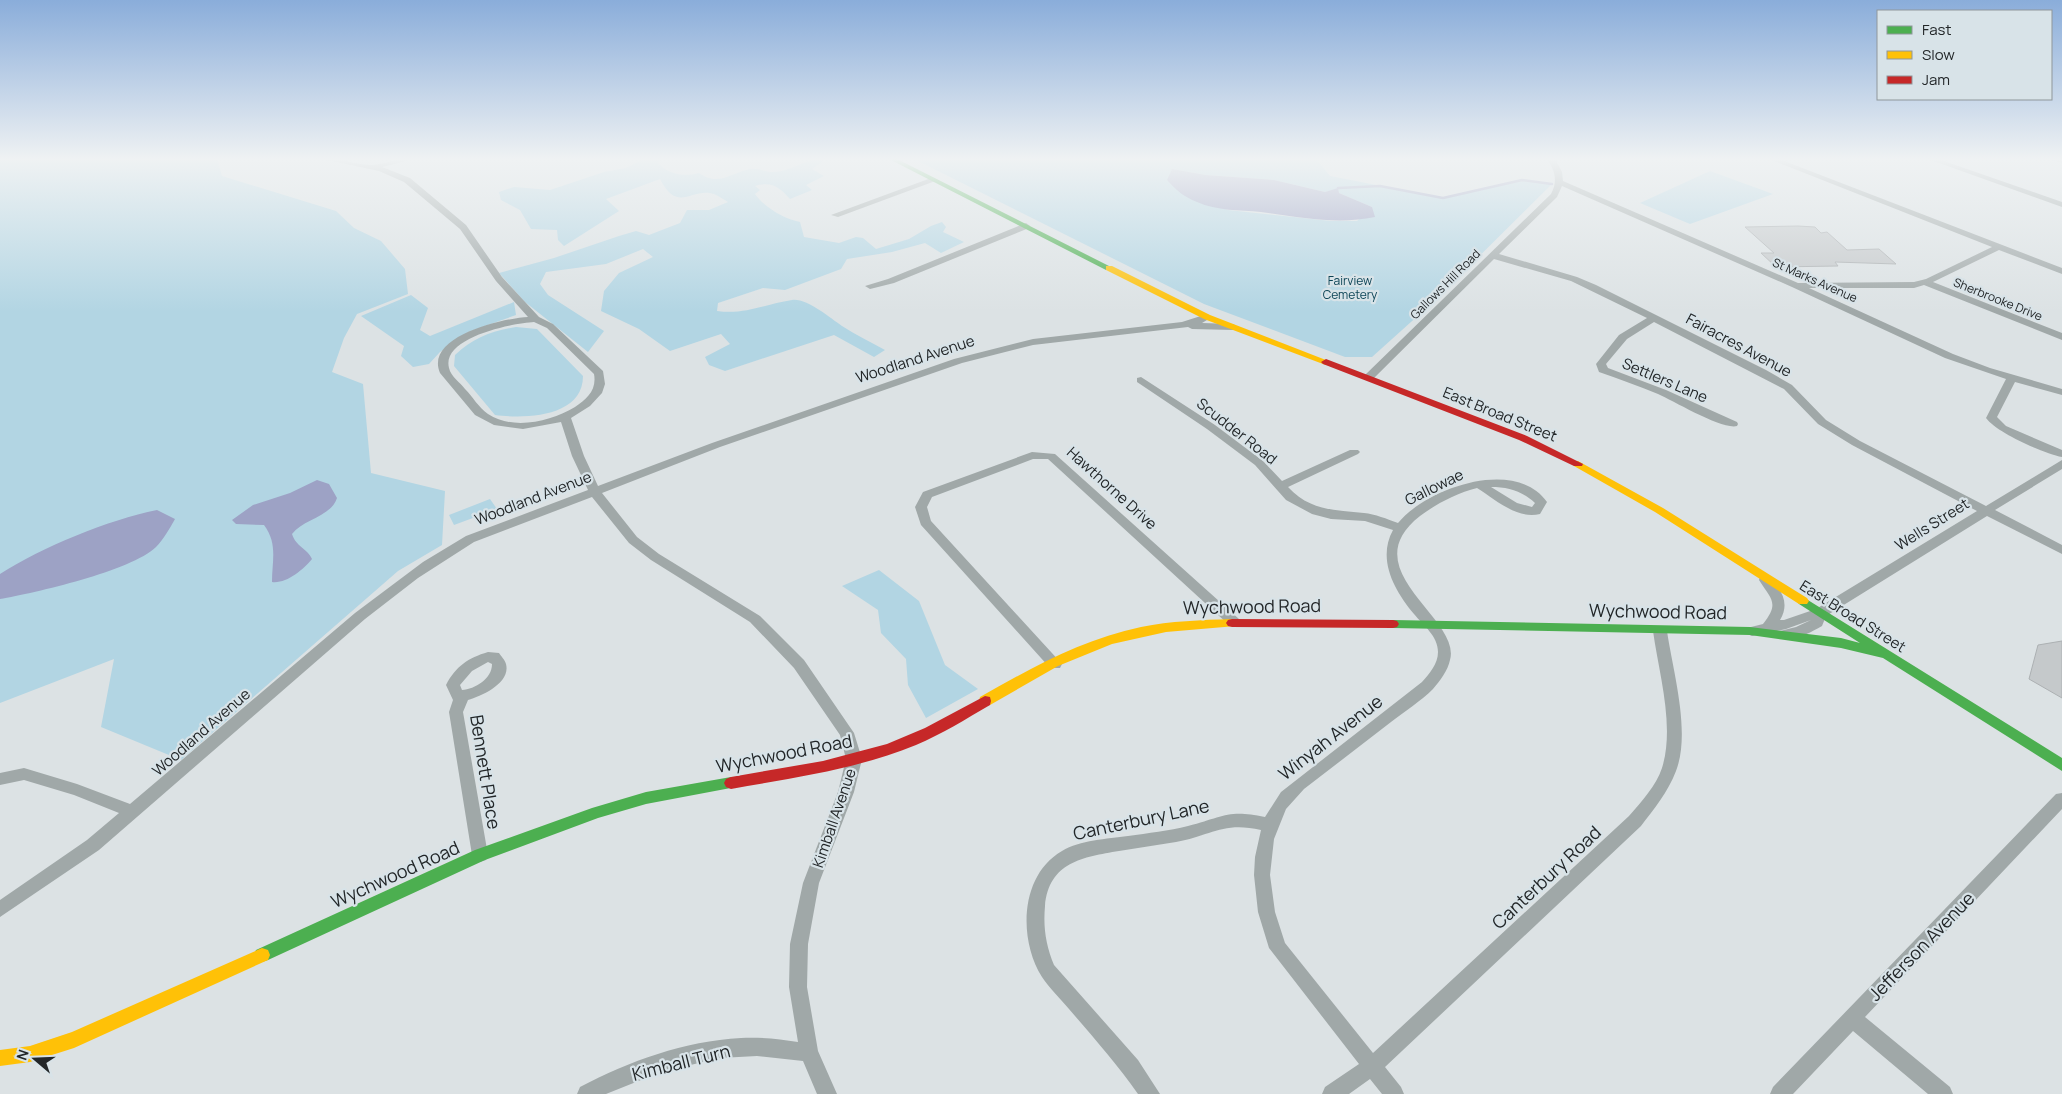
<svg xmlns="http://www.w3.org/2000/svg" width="2062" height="1094" viewBox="0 0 2062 1094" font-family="Manrope,sans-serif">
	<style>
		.green { fill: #b2d5e3; fill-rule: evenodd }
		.water { fill: #9da2c5 }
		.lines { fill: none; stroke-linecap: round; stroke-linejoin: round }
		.stream { stroke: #9da2c5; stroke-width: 2.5 }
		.building { fill: #c5c9cb; stroke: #acb0b2 }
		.street { fill: #a0a8a8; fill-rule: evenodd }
		.fast { fill: #4caf50; fill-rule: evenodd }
		.slow { fill: #ffc107; fill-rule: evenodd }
		.jam { fill: #c62828; fill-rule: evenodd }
		.labels { text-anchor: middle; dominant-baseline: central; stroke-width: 4.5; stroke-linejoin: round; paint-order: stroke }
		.far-park-label { font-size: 12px; fill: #0c4456; stroke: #d8e3e8 }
		.far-street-label { font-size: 12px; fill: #222628; stroke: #d8e3e8 }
		.street-label { font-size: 15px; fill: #222628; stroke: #d8e3e8 }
		.near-street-label { font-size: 18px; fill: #222628; stroke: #d8e3e8 }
	</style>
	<rect width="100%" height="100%" fill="#dce2e4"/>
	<path class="green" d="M0 159H217L222 176 336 211 354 228 381 241 405 269 408 294 357 314 344 338 332 372 363 384 371 473 445 491 442 545 398 571 181 760 101 727 114 659 0 703Z
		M644 159H662L658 163C669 175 685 177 699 173 719 187 730 173 750 169 759 168 765 172 773 172 790 172 805 159 822 159V162L812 169 824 176 806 185 812 190 790 199C779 187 772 181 755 186L760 190 755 194C764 207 784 219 800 222L804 237 839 243 856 237 863 238 876 249 909 239 931 226 942 222 946 227 943 232 964 242 941 253 925 243 892 252 847 259 841 269 785 290 763 288 718 303 717 311C745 315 765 304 792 300 807 298 830 318 842 326 856 335 871 342 885 350L874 357 834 335 725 371 709 365 705 357 730 344 721 334 670 351 639 329 601 311 604 291 619 273 653 257 643 249 606 264 546 272 540 284 548 295 604 331 588 352 525 302 499 273 554 258 619 236 636 231 649 235 680 223 687 210H709L728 202C723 199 719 196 714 194 691 187 678 214 660 179L606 199 619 211 564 246 558 240 557 230 531 229 520 210 501 200 499 192 514 187 550 190 604 172 626 168Z
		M914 159H1316L1330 176 1443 198 1522 180 1552 184 1431 304 1372 357H1345L1204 304ZM1173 169 1206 175 1274 180 1325 192 1337 189 1339 193 1372 207 1357 221H1331L1228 210 1167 180Z
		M1710 171 1773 194 1690 224 1640 203Z
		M411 295 428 308 420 330 430 336 514 302 516 315 468 332 440 352 429 364 413 367 401 356 404 346 361 316Z
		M516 327 537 329 583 376C583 417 526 419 495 415L454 366 455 355C473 338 491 331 516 327Z
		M490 499 497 509 454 525 449 515Z
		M879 570 919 601 945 665 978 689 926 718 908 685 906 659 881 633 878 610 842 586Z"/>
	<path class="water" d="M1172 169 1206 175 1274 180 1325 192 1338 188 1339 193 1372 207 1375 217C1337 225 1299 217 1261 212 1240 210 1217 211 1197 202 1184 197 1176 190 1167 180Z
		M317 480 329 484 337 498C331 517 303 519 292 534 296 547 307 548 312 559 303 570 286 584 272 582 272 560 278 544 264 525L236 524 232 520 253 505 290 493Z
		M157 510 175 519C170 528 163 540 156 547 131 571 35 593 0 599V574C42 547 108 520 157 510Z"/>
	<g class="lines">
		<path class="stream" d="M1338 188 1380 186 1443 198 1522 180 1552 184"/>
	</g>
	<path class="building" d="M1798 226 1815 227 1821 233 1827 232 1847 250 1879 249 1896 264 1835 262 1838 266 1776 267 1761 253H1774L1745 227Z
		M2062 641V698L2029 679 2038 645Z"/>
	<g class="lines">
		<path class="street" d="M323 159C339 157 355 165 371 165 383 165 394 159 407 159L406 161 382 167 410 178 466 225 502 277 539 317 553 324 603 371 605 384 602 393 590 406 571 418 584 456 598 486 712 443 954 359 1033 339 1182 322 1207 314 1212 317 1202 323 1233 324 1238 327 1233 330 1192 329 1188 327 1033 345 962 363 720 447 602 493 637 537 659 554 760 616 804 660 854 733 862 759 854 792 819 883 808 944 807 987 818 1051 837 1094H817L803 1061 757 1056 720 1058 661 1072 606 1094H577L580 1087C630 1061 684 1041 741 1038 760 1037 779 1039 798 1042L789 987 790 944 803 883 838 792 846 759 840 735 794 668 750 622 651 560 629 543 592 497 474 542 418 578 365 619 99 850 0 917V900L87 840 119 813 74 795 24 780 0 785V773L24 768 77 784 130 804 355 613 423 562 466 536 588 490 572 456 561 422 523 429 494 425 475 415 440 373C424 336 505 318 528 317L496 281 460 229 404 182 379 171ZM534 322 547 328 594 374C597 390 587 399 575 407 551 421 514 431 488 414 478 407 473 397 465 389 460 382 451 377 449 368 441 337 514 323 534 322Z
			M1547 159H1555L1562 172 1563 181 1798 283 1914 282 1926 279 1992 247 1769 159H1779L2062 268V274L1999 250 1933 282 2062 333V340L1924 285 1914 288H1809L1953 354 1990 368 2062 389V395L2015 382 1997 417 2006 426 2062 450V457C2043 453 1997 433 1986 418L2006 379 1945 358 1792 287 1562 186 1557 197 1499 254 1577 277 1596 285 1766 370 1792 385 1826 420 1860 441 1986 506 2062 460V469L1995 510 2062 545V554L1987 516 1826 616 1822 626C1809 633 1795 642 1780 637L1778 634 1780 631 1796 627 1811 620 1786 629 1752 636 1747 634 1745 631 1747 628 1763 624C1780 603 1771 599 1759 580L1760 577H1770C1782 591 1790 603 1780 620H1784L1816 609 1977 511 1852 445 1818 424 1784 389 1654 322 1627 339 1606 364 1608 368 1666 390 1737 422 1738 424 1737 426C1722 430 1674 401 1658 394 1639 386 1619 379 1599 372L1596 364 1619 335 1647 318 1571 281 1494 259 1372 380H1364V376L1551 194C1558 181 1555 170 1547 159Z
			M1928 159H1938L2062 202V207Z
			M2051 159H2062V163Z
			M931 178 938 180 838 217 831 215Z
			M1026 223 1030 226 1029 228 894 283 870 289 865 286 888 279Z
			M1141 377 1215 425 1263 461 1282 481 1350 450H1358L1360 452 1358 454 1288 487C1310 511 1335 510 1364 513 1375 514 1387 519 1398 523 1427 488 1515 457 1547 502L1540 514C1517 520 1495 499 1477 488 1457 493 1436 504 1420 516 1351 570 1462 618 1450 660 1448 670 1440 681 1433 689 1421 701 1405 711 1391 722 1362 744 1333 767 1304 789L1286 809 1274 839 1270 875 1275 912 1285 943 1373 1053 1629 816C1641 802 1656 786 1662 768 1675 726 1659 674 1653 631L1655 628H1665L1667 631C1673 672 1691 732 1676 771 1668 792 1654 809 1641 826L1385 1067 1401 1087 1404 1094H1382L1370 1079 1349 1094H1322L1325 1087 1359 1064 1269 948 1258 912 1254 875 1255 857 1261 830C1223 821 1210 836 1176 842 1157 845 1138 848 1119 851 1083 857 1049 862 1045 906 1043 928 1046 945 1054 965L1138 1060 1160 1094H1138C1117 1064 1093 1037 1069 1009 1060 998 1049 988 1042 977 1018 939 1020 875 1062 851 1080 840 1107 839 1128 836 1148 833 1169 831 1188 826 1223 817 1228 809 1265 817L1281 792 1422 682C1429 674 1438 664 1438 652 1438 636 1423 625 1414 614 1394 590 1377 559 1393 530L1365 521 1331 519 1312 514 1286 500 1255 465 1207 429 1137 382V378ZM1491 487C1508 487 1522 491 1535 503L1532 507 1517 503Z
			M1032 452 1055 454 1239 619 1241 622 1239 625H1229L1048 459H1033L932 497 927 507 931 521 1062 664 1060 668H1050L921 525 915 507 923 492Z
			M488 652 499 653C501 656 505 660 506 664 511 683 482 696 468 700L463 712 488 855 486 860 480 862 474 860 472 855 449 712 453 700 446 685C456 666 468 658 488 652ZM488 662 492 664C492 679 475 689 462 690L460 685 472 671Z
			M2062 793V809L1865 1017 1950 1087 1953 1094H1928L1853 1031 1793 1094H1770L1773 1087 2056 794Z"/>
		<path class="fast" d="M889 159H897L1113 268 1106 270Z
			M1803 597 2062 758V771L1883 658 1841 648 1750 635 1393 628 1389 627 1387 624 1389 621 1393 620 1750 627 1841 638 1860 643 1799 604 1797 601 1799 598Z
			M731 777 736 779 738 783 736 787 646 804 598 818 485 860 268 960 262 962 256 960 254 955 256 950 475 850 592 808 646 792Z"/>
		<path class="slow" d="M1106 266H1112L1210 315 1331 362 1326 365 1323 364 1204 319 1106 270Z
			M1578 461 1663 508 1807 598 1809 601 1807 604H1799L1655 512 1574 466 1573 464 1574 462Z
			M1232 619 1236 620 1238 623 1236 626 1166 632 1112 644 1058 666 990 705 985 706 980 705 979 701 980 697C1031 668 1083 639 1141 627 1171 621 1201 620 1232 619Z
			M262 948 268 950 270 955 268 960 74 1048 30 1062 0 1066V1050L30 1046 72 1032Z"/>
		<path class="jam" d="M1326 359 1527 436 1583 464 1582 466H1574L1519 440 1323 364 1321 362Z
			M1232 619 1393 620 1397 621 1399 624 1397 627 1393 628 1232 627 1228 626 1226 623 1228 620Z
			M985 696 990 697 991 701 990 705C966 719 942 734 916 745 857 769 793 778 731 789L726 787 724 783 726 779 731 777 823 761 887 744 925 728Z"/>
	</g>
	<linearGradient id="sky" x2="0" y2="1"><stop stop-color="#8aadda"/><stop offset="0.51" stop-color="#eff2f3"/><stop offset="1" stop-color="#eff2f3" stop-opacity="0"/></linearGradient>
	<rect width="2062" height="312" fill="url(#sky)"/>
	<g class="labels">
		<g class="far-park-label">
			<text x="1350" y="280">Fairview<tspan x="1350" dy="14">Cemetery</tspan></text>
		</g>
		<g class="far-street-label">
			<text transform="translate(1815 280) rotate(24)">St Marks Avenue</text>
			<text transform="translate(1445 284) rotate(-45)">Gallows Hill Road</text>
			<text transform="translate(1998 299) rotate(22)">Sherbrooke Drive</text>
		</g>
		<g class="street-label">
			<text transform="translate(1739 345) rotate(28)">Fairacres Avenue</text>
			<text transform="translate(915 359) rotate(-18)">Woodland Avenue</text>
			<text transform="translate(1665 380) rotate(23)">Settlers Lane</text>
			<text transform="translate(1500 414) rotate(22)">East Broad Street</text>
			<text transform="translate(1237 431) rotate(38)">Scudder Road</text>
			<text transform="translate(1434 487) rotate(-26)">Gallowae</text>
			<text transform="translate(1112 488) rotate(42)">Hawthorne Drive</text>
			<text transform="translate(533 498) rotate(-21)">Woodland Avenue</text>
			<text transform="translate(1932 524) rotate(-32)">Wells Street</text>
			<text transform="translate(1853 616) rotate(32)">East Broad Street</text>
			<text transform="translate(201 732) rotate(-41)">Woodland Avenue</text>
			<text transform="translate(834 818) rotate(-71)">Kimball Avenue</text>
		</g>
		<g class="near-street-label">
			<text transform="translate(1252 606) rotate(-1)">Wychwood Road</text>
			<text transform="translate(1658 611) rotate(1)">Wychwood Road</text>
			<text transform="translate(1330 737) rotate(-38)">Winyah Avenue</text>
			<text transform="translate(784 753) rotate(-11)">Wychwood Road</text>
			<text transform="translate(486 772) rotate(81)">Bennett Place</text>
			<text transform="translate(1141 819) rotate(-12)">Canterbury Lane</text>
			<text transform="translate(395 874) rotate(-24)">Wychwood Road</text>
			<text transform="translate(1546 877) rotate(-43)">Canterbury Road</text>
			<text transform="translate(1921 946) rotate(-46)">Jefferson Avenue</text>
			<text transform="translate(681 1062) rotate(-14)">Kimball Turn</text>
		</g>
	</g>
	<rect x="1877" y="10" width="175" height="90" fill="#d8e3e8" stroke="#8f979b"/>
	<rect x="1887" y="26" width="25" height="8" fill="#4caf50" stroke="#8f979b"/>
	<text x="1922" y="35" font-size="15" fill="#222628">Fast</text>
	<rect x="1887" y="51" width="25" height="8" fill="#ffc107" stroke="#8f979b"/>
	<text x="1922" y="60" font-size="15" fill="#222628">Slow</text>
	<rect x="1887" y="76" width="25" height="8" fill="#c62828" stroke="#8f979b"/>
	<text x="1922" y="85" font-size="15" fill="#222628">Jam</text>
	<g transform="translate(35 1059) rotate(289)" stroke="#d8e3e8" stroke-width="4" paint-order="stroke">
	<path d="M0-4L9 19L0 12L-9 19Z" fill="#222628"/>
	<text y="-8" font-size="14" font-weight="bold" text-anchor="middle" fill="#222628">N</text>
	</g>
</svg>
